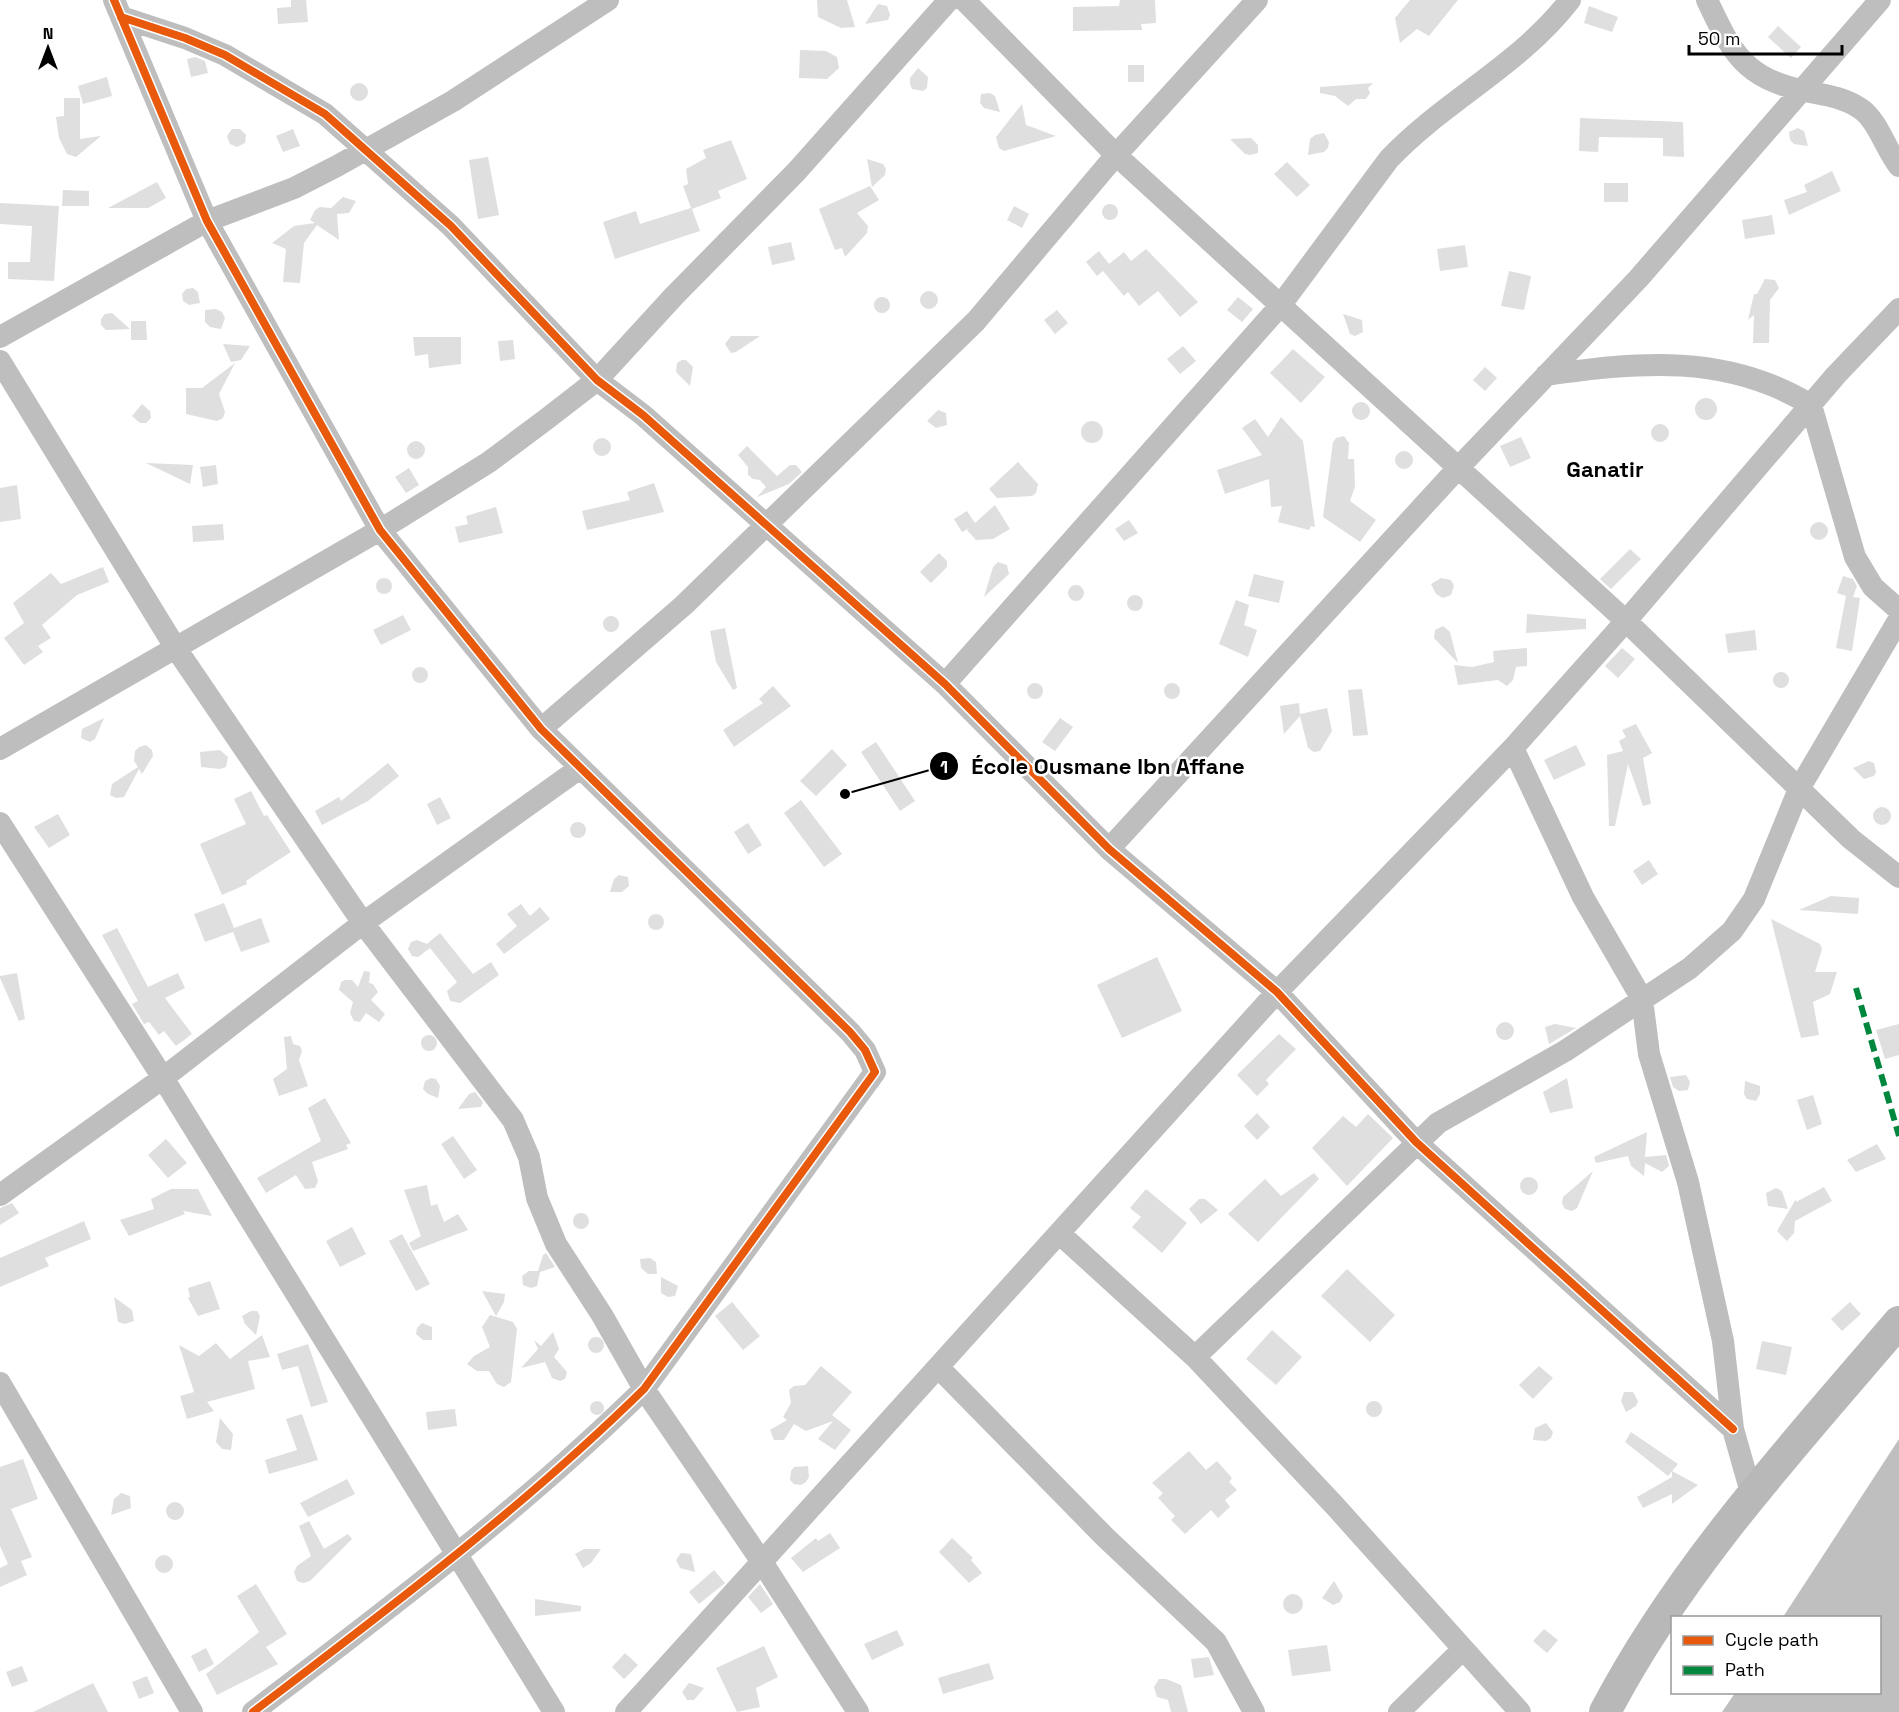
<svg xmlns="http://www.w3.org/2000/svg" width="1899" height="1712" viewBox="0 0 1899 1712" font-family="'Space Grotesk',sans-serif">
	<style>
		.water { fill: #bfbfbf }
		.building { fill: #dfdfdf }
		.lines { fill: none; stroke-linecap: round; stroke-linejoin: round }
		.minor { stroke: #bebebe; stroke-width: 22 }
		.secondary { stroke: #b8b8b8; stroke-width: 32 }
		.quiet { stroke: #00873e; stroke-width: 6; stroke-dasharray: 12 6; stroke-linecap: butt }
		.cycleway-casing { stroke: #fff; stroke-width: 11 }
		.cycleway { stroke: #e8590c; stroke-width: 8 }
		.labels { text-anchor: middle; dominant-baseline: central; stroke-width: 5; stroke-linejoin: round; paint-order: stroke }
		.neighbourhood-label { font-size: 22px; font-weight: bold; fill: #000; stroke: #fff }
		.leader { fill: none; stroke: #000; stroke-width: 2 }
		.callout-dot { fill: #000; stroke: #fff; stroke-width: 2 }
		.mark-label { font-size: 18px; text-anchor: middle; font-weight: bold; fill: #fff }
		.callout-label { font-size: 22px; text-anchor: middle; font-weight: bold; fill: #000; stroke: #fff; stroke-width: 5; stroke-linejoin: round; paint-order: stroke }
	</style>
	<rect width="100%" height="100%" fill="#fff"/>
	<path class="water" d="M1899 1439V1712H1722L1735 1693 1880 1692V1618L1783 1617Z"/>
	<path class="building" d="M291 0H306L308 22 278 24 277 8 291 7Z
		M817 0H847L855 27 841 28 818 17Z
		M1120 0H1155L1156 23 1141 24 1142 30 1073 31V7L1119 6Z
		M1410 0H1458L1429 36 1417 29 1400 43 1395 18Z
		M878 4 887 6 890 15 888 20 865 24Z
		M1589 6 1618 17 1612 32 1584 23Z
		M1778 26 1801 47 1791 58 1768 37Z
		M800 50 826 51 837 57 839 68 827 79 799 78Z
		M195 57 205 61 208 73 191 77 187 59Z
		M1128 65H1144V82H1128Z
		M918 68 928 77 927 88 923 91 912 89 910 84V78Z
		M107 77 112 96 83 104 78 86Z
		M1373 83 1368 88 1370 93 1366 99H1356L1348 106 1335 96 1320 93V87Z
		M350 92a9 9 0 1 1 18 0a9 9 0 1 1-18 0Z
		M990 93 995 96 1000 112 984 108 980 103 981 94Z
		M64 98H80V139L101 136 76 157 67 154 59 138 56 117 64 116Z
		M1022 104 1026 125 1056 136 1004 151 999 148 996 137Z
		M1580 118 1683 122 1684 157 1663 156V138L1599 137 1598 152 1579 151Z
		M1798 128 1804 131 1808 146 1794 144 1790 140 1789 132Z
		M232 129H240L246 135 245 143 237 147 230 144 227 136Z
		M293 129 300 146 283 152 276 136Z
		M1324 133 1329 142 1328 148 1324 152 1308 155 1310 139 1315 135Z
		M1251 138 1258 145V153L1250 155 1245 154 1230 139Z
		M731 140 747 179 718 191 721 198 692 209 700 231 615 259 603 222 636 211 640 224 691 208 683 186 688 184 686 169 706 158 703 150Z
		M488 157 499 215 478 219 469 160Z
		M867 159 883 164 886 169 885 175 872 187Z
		M1287 162 1310 185 1297 197 1274 174Z
		M1832 171 1841 191 1789 215 1784 200 1807 192 1804 185Z
		M157 182 166 198 148 208H108Z
		M1604 183H1628V202H1604Z
		M870 186 879 200 857 213 868 226 867 233 845 257 842 248 835 250 819 209Z
		M63 190 89 191V206H62Z
		M343 197 356 201 349 213 337 214 339 240 317 225 304 243 300 283 283 282 286 249 272 243 294 226 315 223 310 220 315 210 320 207 331 208Z
		M0 203 59 206 54 281 8 279V262H30L32 226 0 224Z
		M1102 212a8 8 0 1 1 16 0a8 8 0 1 1-16 0Z
		M1014 206 1029 214 1022 228 1007 220Z
		M1772 215 1775 234 1745 239 1742 220Z
		M791 242 795 260 772 265 768 247Z
		M1465 245 1468 267 1440 271 1437 249Z
		M1146 249 1198 302 1180 317 1158 291 1139 306 1128 292 1124 296 1103 271 1097 276 1086 262 1099 251 1109 264 1124 252 1131 261Z
		M1509 271 1531 276 1524 310 1501 306Z
		M1765 279 1775 280 1779 288 1770 300 1769 343H1753L1754 315 1748 320 1754 294H1757Z
		M193 288 198 292 200 303 189 305 183 301 182 294 186 289Z
		M920 300a9 9 0 1 1 18 0a9 9 0 1 1-18 0Z
		M874 305a8 8 0 1 1 16 0a8 8 0 1 1-16 0Z
		M1238 297 1253 309 1242 322 1227 310Z
		M216 309 222 312 225 318 221 329 210 327 205 322V310Z
		M1057 310 1068 323 1055 334 1044 320Z
		M112 313 130 329 106 330 101 325V319L105 314Z
		M1343 314 1362 320 1363 332 1355 336 1350 334Z
		M131 321H146L147 340H131Z
		M731 336H760L736 352 731 353 725 344Z
		M413 337H461V364L429 368 428 354 415 356Z
		M513 340 515 359 500 361 498 341Z
		M223 344 250 346 241 360 231 362Z
		M1183 346 1196 361 1180 374 1167 359Z
		M1293 349 1325 377 1301 403 1270 373Z
		M682 360H686L693 367 690 386 676 372 677 363Z
		M235 363 219 394 225 412 223 418 217 421 186 414V388H202Z
		M1485 367 1497 378 1485 391 1473 380Z
		M1695 409a11 11 0 1 1 22 0a11 11 0 1 1-22 0Z
		M1352 411a9 9 0 1 1 18 0a9 9 0 1 1-18 0Z
		M142 404 150 411 151 418 146 423H140L132 416Z
		M938 410 946 413 947 425 936 428 927 421Z
		M1281 417 1303 441 1315 527 1311 526 1309 530 1278 522 1282 506 1271 507 1269 479 1225 494 1217 470 1262 455 1242 428 1255 419 1268 437Z
		M1081 432a11 11 0 1 1 22 0a11 11 0 1 1-22 0Z
		M1651 433a9 9 0 1 1 18 0a9 9 0 1 1-18 0Z
		M1344 436 1349 443 1348 459H1354L1355 487 1350 501 1376 520 1360 542 1323 517 1333 442 1336 438Z
		M1521 437 1531 458 1510 467 1500 446Z
		M593 447a9 9 0 1 1 18 0a9 9 0 1 1-18 0Z
		M407 450a9 9 0 1 1 18 0a9 9 0 1 1-18 0Z
		M747 446 777 476 790 465H796L802 472 789 484 757 497 766 487 760 480 753 479 748 475V467L738 455Z
		M1395 460a9 9 0 1 1 18 0a9 9 0 1 1-18 0Z
		M1018 462 1038 484 1036 493 1032 496 997 498 989 489Z
		M146 463 193 465 190 484Z
		M216 465 218 484 203 487 200 467Z
		M409 468 419 485 406 493 395 477Z
		M654 483 664 512 587 530 582 511 630 500 627 492Z
		M17 485 21 519 0 522V488Z
		M995 505 1010 529 993 539 976 540 967 530 969 528 962 532 954 519 967 511 975 523Z
		M496 507 503 533 459 543 455 527 468 524 466 516Z
		M1129 520 1138 533 1124 541 1115 529Z
		M1810 531a9 9 0 1 1 18 0a9 9 0 1 1-18 0Z
		M223 524 224 540 193 542 192 526Z
		M1630 549 1641 559 1611 589 1600 579Z
		M939 553 947 561V567L931 583 920 572Z
		M998 562 1007 565 1009 574 984 597 993 567Z
		M103 567 109 582 77 595 42 625 51 638 38 646 43 652 24 665 4 638 24 623 13 603 51 573 61 584Z
		M1254 574 1284 581 1279 603 1248 596Z
		M1843 576 1853 579 1857 586 1853 597 1860 598 1852 651 1836 648 1846 596 1837 593Z
		M376 586a8 8 0 1 1 16 0a8 8 0 1 1-16 0Z
		M1441 578 1451 580 1454 586 1451 595 1443 598 1436 594 1431 584Z
		M1068 593a8 8 0 1 1 16 0a8 8 0 1 1-16 0Z
		M1127 603a8 8 0 1 1 16 0a8 8 0 1 1-16 0Z
		M1236 600 1249 605 1244 625 1257 630 1248 657 1219 644Z
		M1527 614 1586 619V629L1526 633Z
		M403 615 411 630 381 645 373 630Z
		M603 624a8 8 0 1 1 16 0a8 8 0 1 1-16 0Z
		M1443 626 1450 632 1458 663 1434 638 1435 630Z
		M725 628 737 688 733 690 716 662 710 631Z
		M1755 630 1757 650 1728 653 1725 634Z
		M1527 648V666L1516 667 1513 680 1507 686 1498 680 1458 685 1454 665 1472 667 1494 662 1493 651Z
		M1622 648 1635 659 1618 678 1605 666Z
		M412 675a8 8 0 1 1 16 0a8 8 0 1 1-16 0Z
		M1773 680a8 8 0 1 1 16 0a8 8 0 1 1-16 0Z
		M1027 691a8 8 0 1 1 16 0a8 8 0 1 1-16 0Z
		M1164 691a8 8 0 1 1 16 0a8 8 0 1 1-16 0Z
		M773 686 791 706 734 747 723 730 763 703 759 699Z
		M1362 689 1368 735 1353 736 1348 690Z
		M1299 703 1300 714 1327 708 1332 731 1320 751 1314 752 1308 748 1300 716 1284 734 1280 706Z
		M104 718 95 739 90 742 81 738 82 729Z
		M1060 718 1073 727 1055 751 1042 742Z
		M1636 724 1652 753 1643 758 1651 804 1643 806 1628 764 1615 826H1609L1607 755 1623 751 1619 741 1626 737 1622 730Z
		M876 742 915 801 900 811 861 752Z
		M146 745 152 750 153 756 142 774 139 769 124 797 116 798 110 795 112 784 138 767 134 761 135 751 139 747Z
		M1576 745 1586 765 1554 780 1544 760Z
		M832 749 847 765 816 796 800 781Z
		M220 750 228 757 226 767 220 769 201 767 200 752Z
		M1869 761 1874 763 1876 772 1874 776 1864 779 1853 768Z
		M388 763 399 776 368 801 322 825 315 811 339 797 341 801Z
		M251 791 264 816 267 815 291 852 246 881 247 884 222 895 200 844 246 824 234 799Z
		M440 797 451 818 437 825 427 804Z
		M801 800 842 854 824 867 784 813Z
		M1873 816a9 9 0 1 1 18 0a9 9 0 1 1-18 0Z
		M58 814 70 835 49 848 34 827Z
		M570 830a8 8 0 1 1 16 0a8 8 0 1 1-16 0Z
		M748 823 762 845 748 854 734 832Z
		M1649 860 1658 874 1642 885 1633 871Z
		M619 875 628 877 629 886 622 892H610L614 879Z
		M1831 896 1859 898 1858 914 1799 910Z
		M224 903 234 928 261 918 270 942 241 952 233 932 205 942 194 914Z
		M521 904 530 916 540 907 550 919 504 954 496 944 517 926 507 914Z
		M648 922a8 8 0 1 1 16 0a8 8 0 1 1-16 0Z
		M1771 919 1820 944 1822 949 1815 972H1837L1830 994 1813 1002 1819 1035 1801 1038Z
		M117 928 148 987 178 973 185 988 165 998 192 1034 176 1046 164 1031 159 1035 149 1022 144 1024 132 1004 138 1001 102 935Z
		M440 933 473 974 491 962 499 975 460 1003 450 1001 447 991 457 982 430 948 418 957 412 956 408 949 411 942 417 940 427 944Z
		M1157 957 1182 1011 1122 1038 1097 985Z
		M364 971 370 972 369 983 373 984 378 992 371 1000 385 1014 379 1022 366 1013 360 1022 354 1021 350 1013 353 1002 339 990 341 982 345 980H352L358 987Z
		M17 973 25 1019 19 1021 0 978V976Z
		M1496 1031a9 9 0 1 1 18 0a9 9 0 1 1-18 0Z
		M1555 1024 1576 1028 1549 1044 1545 1027Z
		M1899 1024V1055L1885 1059 1876 1030Z
		M1279 1034 1296 1049 1266 1080 1269 1084 1257 1096 1237 1075Z
		M421 1043a8 8 0 1 1 16 0a8 8 0 1 1-16 0Z
		M291 1036 293 1044 300 1046 302 1051 299 1060 308 1086 279 1096 273 1079 287 1069 284 1037Z
		M1686 1075 1690 1082 1688 1090 1679 1091 1673 1087 1670 1077Z
		M431 1078 436 1079 440 1086 438 1098 428 1094 423 1089 425 1081Z
		M1567 1078 1573 1108 1550 1113 1543 1092Z
		M1745 1081 1760 1086V1094L1756 1101 1747 1099 1744 1094Z
		M475 1092 483 1102 481 1107 458 1109 469 1094Z
		M1813 1095 1822 1124 1807 1130 1797 1100Z
		M325 1098 351 1143 346 1145 348 1149 312 1162 318 1181 315 1188 305 1189 296 1175 266 1193 257 1178 321 1141 308 1108Z
		M1257 1113 1270 1127 1257 1140 1244 1126Z
		M1368 1114 1393 1138 1347 1186 1312 1148 1343 1116 1356 1127Z
		M1647 1132 1645 1157 1666 1155 1669 1166 1662 1172 1645 1163 1644 1176 1631 1166 1628 1156 1596 1163 1594 1157Z
		M453 1136 477 1170 464 1179 441 1144Z
		M166 1139 187 1163 168 1178 148 1155Z
		M1877 1144 1886 1159 1856 1172 1847 1160Z
		M1593 1171 1577 1208 1572 1211 1565 1209 1562 1203 1563 1197Z
		M1314 1173 1319 1179 1258 1242 1228 1214 1265 1179 1281 1196Z
		M1520 1186a9 9 0 1 1 18 0a9 9 0 1 1-18 0Z
		M427 1185 431 1206 437 1204 444 1222 458 1214 468 1230 413 1251 409 1243 421 1236 404 1190Z
		M1824 1187 1832 1201 1795 1221 1794 1233 1787 1241 1777 1231 1796 1199V1202Z
		M1776 1188 1782 1191 1788 1209 1768 1206 1766 1193Z
		M171 1189H198L212 1216 183 1211 185 1214 129 1236 120 1220 154 1209 151 1199Z
		M1146 1189 1187 1223 1162 1253 1132 1227 1141 1217 1130 1208Z
		M1199 1199H1205L1218 1210 1201 1224 1189 1209Z
		M12 1203 19 1213 0 1225V1208Z
		M573 1221a8 8 0 1 1 16 0a8 8 0 1 1-16 0Z
		M84 1221 91 1239 45 1258 49 1266 0 1287V1258Z
		M352 1227 366 1254 340 1267 326 1241Z
		M402 1234 430 1284 416 1291 389 1241Z
		M546 1253 555 1267 540 1272 537 1286 531 1288 523 1285 522 1276 529 1271H538L543 1255Z
		M650 1258 656 1262 657 1274H648L641 1268 640 1259Z
		M1347 1269 1395 1315 1370 1342 1321 1296Z
		M661 1277 678 1286 675 1296 668 1297 661 1293Z
		M210 1281 220 1309 198 1316 188 1298 190 1297 188 1288Z
		M482 1291 505 1294 504 1302 496 1316Z
		M114 1297 132 1310 134 1321 125 1324 118 1322Z
		M732 1302 760 1336 743 1350 715 1316Z
		M1850 1302 1861 1314 1842 1331 1831 1319Z
		M251 1311H257L260 1316 256 1335 245 1324 242 1316Z
		M490 1315 513 1322 517 1329 511 1382 504 1387 497 1384 489 1371H477L467 1364 474 1356 490 1347 482 1327Z
		M422 1323 432 1327V1340H423L416 1334 417 1328Z
		M1272 1330 1302 1357 1276 1385 1246 1359Z
		M553 1332 559 1349 554 1357 567 1372 565 1379 560 1381 552 1378 545 1362 521 1368 538 1349 534 1340 541 1346Z
		M262 1335 270 1357 248 1361 255 1389 207 1402 214 1411 187 1419 180 1396 194 1392 179 1345 199 1356 216 1343 230 1359Z
		M588 1345a8 8 0 1 1 16 0a8 8 0 1 1-16 0Z
		M1762 1341 1792 1347 1786 1375 1756 1369Z
		M308 1344 328 1402 311 1407 298 1366 282 1370 277 1354Z
		M821 1366 852 1392 832 1415 851 1430 835 1450 818 1439 833 1421 806 1431 794 1424 784 1440H774L770 1430 787 1420 783 1417 791 1403 789 1390 794 1386 805 1385Z
		M1539 1366 1553 1378 1533 1399 1519 1385Z
		M1624 1392H1633L1638 1401 1636 1406 1626 1412 1621 1401Z
		M1366 1409a8 8 0 1 1 16 0a8 8 0 1 1-16 0Z
		M590 1408a7 7 0 1 1 14 0a7 7 0 1 1-14 0Z
		M455 1409 457 1426 428 1430 426 1412Z
		M302 1414 318 1460 269 1474 265 1460 297 1450 286 1419Z
		M220 1418 233 1434 231 1450 222 1449 216 1442Z
		M1546 1423 1553 1432 1551 1438 1546 1441 1533 1440 1535 1428Z
		M1631 1432 1678 1464 1668 1476 1625 1442Z
		M1189 1451 1206 1470 1217 1461 1232 1478 1229 1482 1237 1490 1225 1500 1230 1507 1218 1518 1211 1510 1185 1534 1171 1520 1175 1516 1158 1498 1163 1493 1152 1483Z
		M23 1459 38 1499 11 1509 32 1557 21 1561 27 1575 0 1587V1568L8 1564 0 1546V1467Z
		M808 1466 809 1477 806 1482 801 1485 794 1484 790 1480 791 1471 794 1467Z
		M1672 1471 1698 1485 1672 1504V1494L1643 1508 1637 1497 1672 1477Z
		M347 1479 355 1494 308 1517 300 1503Z
		M121 1493 130 1496 131 1508 111 1515 114 1499Z
		M166 1511a9 9 0 1 1 18 0a9 9 0 1 1-18 0Z
		M309 1521 324 1549 348 1534 352 1539 310 1581 303 1583 297 1581 294 1572 297 1566 311 1556 299 1526Z
		M830 1533 840 1548 803 1572 791 1558 816 1538 818 1541Z
		M952 1538 973 1558 971 1560 982 1573 969 1583 939 1552Z
		M601 1549 591 1563 583 1568 575 1554 584 1549Z
		M681 1553 691 1554 695 1572 680 1568 676 1560Z
		M155 1564a9 9 0 1 1 18 0a9 9 0 1 1-18 0Z
		M714 1570 725 1583 699 1604 689 1592Z
		M1334 1581 1343 1596 1340 1602 1333 1605 1322 1598Z
		M256 1584 287 1634 266 1647 278 1664 217 1695 206 1674 259 1632 237 1596Z
		M760 1584 773 1604 761 1613 748 1597Z
		M1283 1604a10 10 0 1 1 20 0a10 10 0 1 1-20 0Z
		M535 1599 581 1606V1611L535 1616Z
		M1544 1629 1558 1640 1547 1653 1533 1641Z
		M897 1630 904 1645 872 1660 864 1644Z
		M1327 1645 1331 1671 1292 1676 1288 1650Z
		M764 1646 778 1677 756 1688 760 1707 737 1712 716 1668Z
		M206 1648 214 1664 199 1672 191 1656Z
		M625 1653 638 1665 624 1679 612 1667Z
		M1209 1657 1214 1675 1194 1678 1191 1659Z
		M989 1663 994 1679 943 1694 938 1678Z
		M22 1666 28 1681 12 1687 6 1672Z
		M147 1676 154 1693 139 1699 132 1682Z
		M1159 1679H1166L1181 1685 1188 1712H1171L1168 1700 1157 1697 1154 1687Z
		M93 1683 108 1712H33Z
		M689 1683 704 1688 694 1700H687L682 1692Z"/>
	<g class="lines">
		<path class="minor" d="M114 0 207 221 380 530 541 729 850 1032 865 1050 875 1072 644 1389C523 1508 388 1609 253 1712
			M964 0 1116 155 1626 621 1851 839 1899 877
			M1707 0C1732 53 1744 78 1805 91 1825 95 1844 97 1861 109 1878 121 1886 150 1899 166
			M121 17 185 38 225 55 325 114 451 226 597 380 643 415 945 684 1109 849 1277 992 1416 1142 1733 1429
			M0 337 207 221 294 188 337 166 453 101 608 0
			M0 361 175 647 363 923 513 1120 529 1157 537 1198 556 1244 602 1315 644 1389 762 1562 858 1712
			M1546 375C1639 362 1726 353 1811 405L1855 557 1873 587 1899 610
			M945 684 1280 306 1389 159C1445 100 1519 66 1570 0
			M541 729 684 605 976 321 1116 155 1257 0
			M1513 748 1583 897 1642 999 1649 1054 1688 1182 1723 1341 1733 1429 1752 1496
			M0 749 380 530 489 462 544 421 597 380 674 296 796 172 949 0
			M0 823 163 1078 554 1712
			M1109 849 1459 467 1638 279 1880 0
			M0 1195 163 1078 363 923 580 768
			M1060 1234 1195 1357 1335 1506 1520 1712
			M1195 1357 1438 1123 1565 1051 1690 968 1732 931 1754 899 1799 789 1899 619
			M939 1368 1105 1537 1216 1642 1254 1712
			M0 1383 192 1712
			M626 1712 1277 992 1513 748 1626 621 1836 375 1899 309
			M1399 1712 1463 1649"/>
		<path class="secondary" d="M1605 1712C1680 1568 1794 1445 1899 1322"/>
		<path class="quiet" d="M1856 988 1899 1136"/>
		<defs>
			<path id="cycleway" d="M114 0 207 221 380 530 541 729 850 1032 865 1050 875 1072 644 1389C523 1508 388 1609 253 1712
				M121 17 185 38 225 55 325 114 451 226 597 380 643 415 945 684 1109 849 1277 992 1416 1142 1733 1429"/>
		</defs>
		<use href="#cycleway" class="cycleway-casing"/>
		<use href="#cycleway" class="cycleway"/>
	</g>
	<g class="labels">
		<g class="neighbourhood-label">
			<text x="1605" y="469">Ganatir</text>
		</g>
	</g>
	<path class="leader" d="M845 794L944 766"/>
	<g class="callout-dot">
		<circle cx="845" cy="794" r="6"/>
		<circle cx="944" cy="766" r="15"/>
	</g>
	<g class="mark-label">
		<text x="944" y="773">1</text>
	</g>
	<g class="callout-label">
		<text x="1108" y="774">École Ousmane Ibn Affane</text>
	</g>
	<rect x="1671" y="1616" width="210" height="78" fill="#ffffff" stroke="#999999" stroke-width="1.5"/>
	<rect x="1683" y="1636" width="30" height="9" fill="#e8590c" stroke="#999999" stroke-width="1.5"/>
	<text x="1725" y="1646" font-size="18" fill="#000000">Cycle path</text>
	<rect x="1683" y="1666" width="30" height="9" fill="#00873e" stroke="#999999" stroke-width="1.5"/>
	<text x="1725" y="1676" font-size="18" fill="#000000">Path</text>
	<g transform="translate(48 48)" stroke="#ffffff" stroke-width="4.5" paint-order="stroke">
	<path d="M0-4.5L10 22L0 15L-10 22Z" fill="#000000"/>
	<text y="-9" font-size="16" font-weight="bold" text-anchor="middle" fill="#000000">N</text>
	</g>
	<path d="M1689 45v9h153v-9" fill="none" stroke="#000000" stroke-width="3"/>
	<text x="1698" y="45" font-size="18" fill="#000000" stroke="#ffffff" stroke-width="4.5" paint-order="stroke">50 m</text>
</svg>
